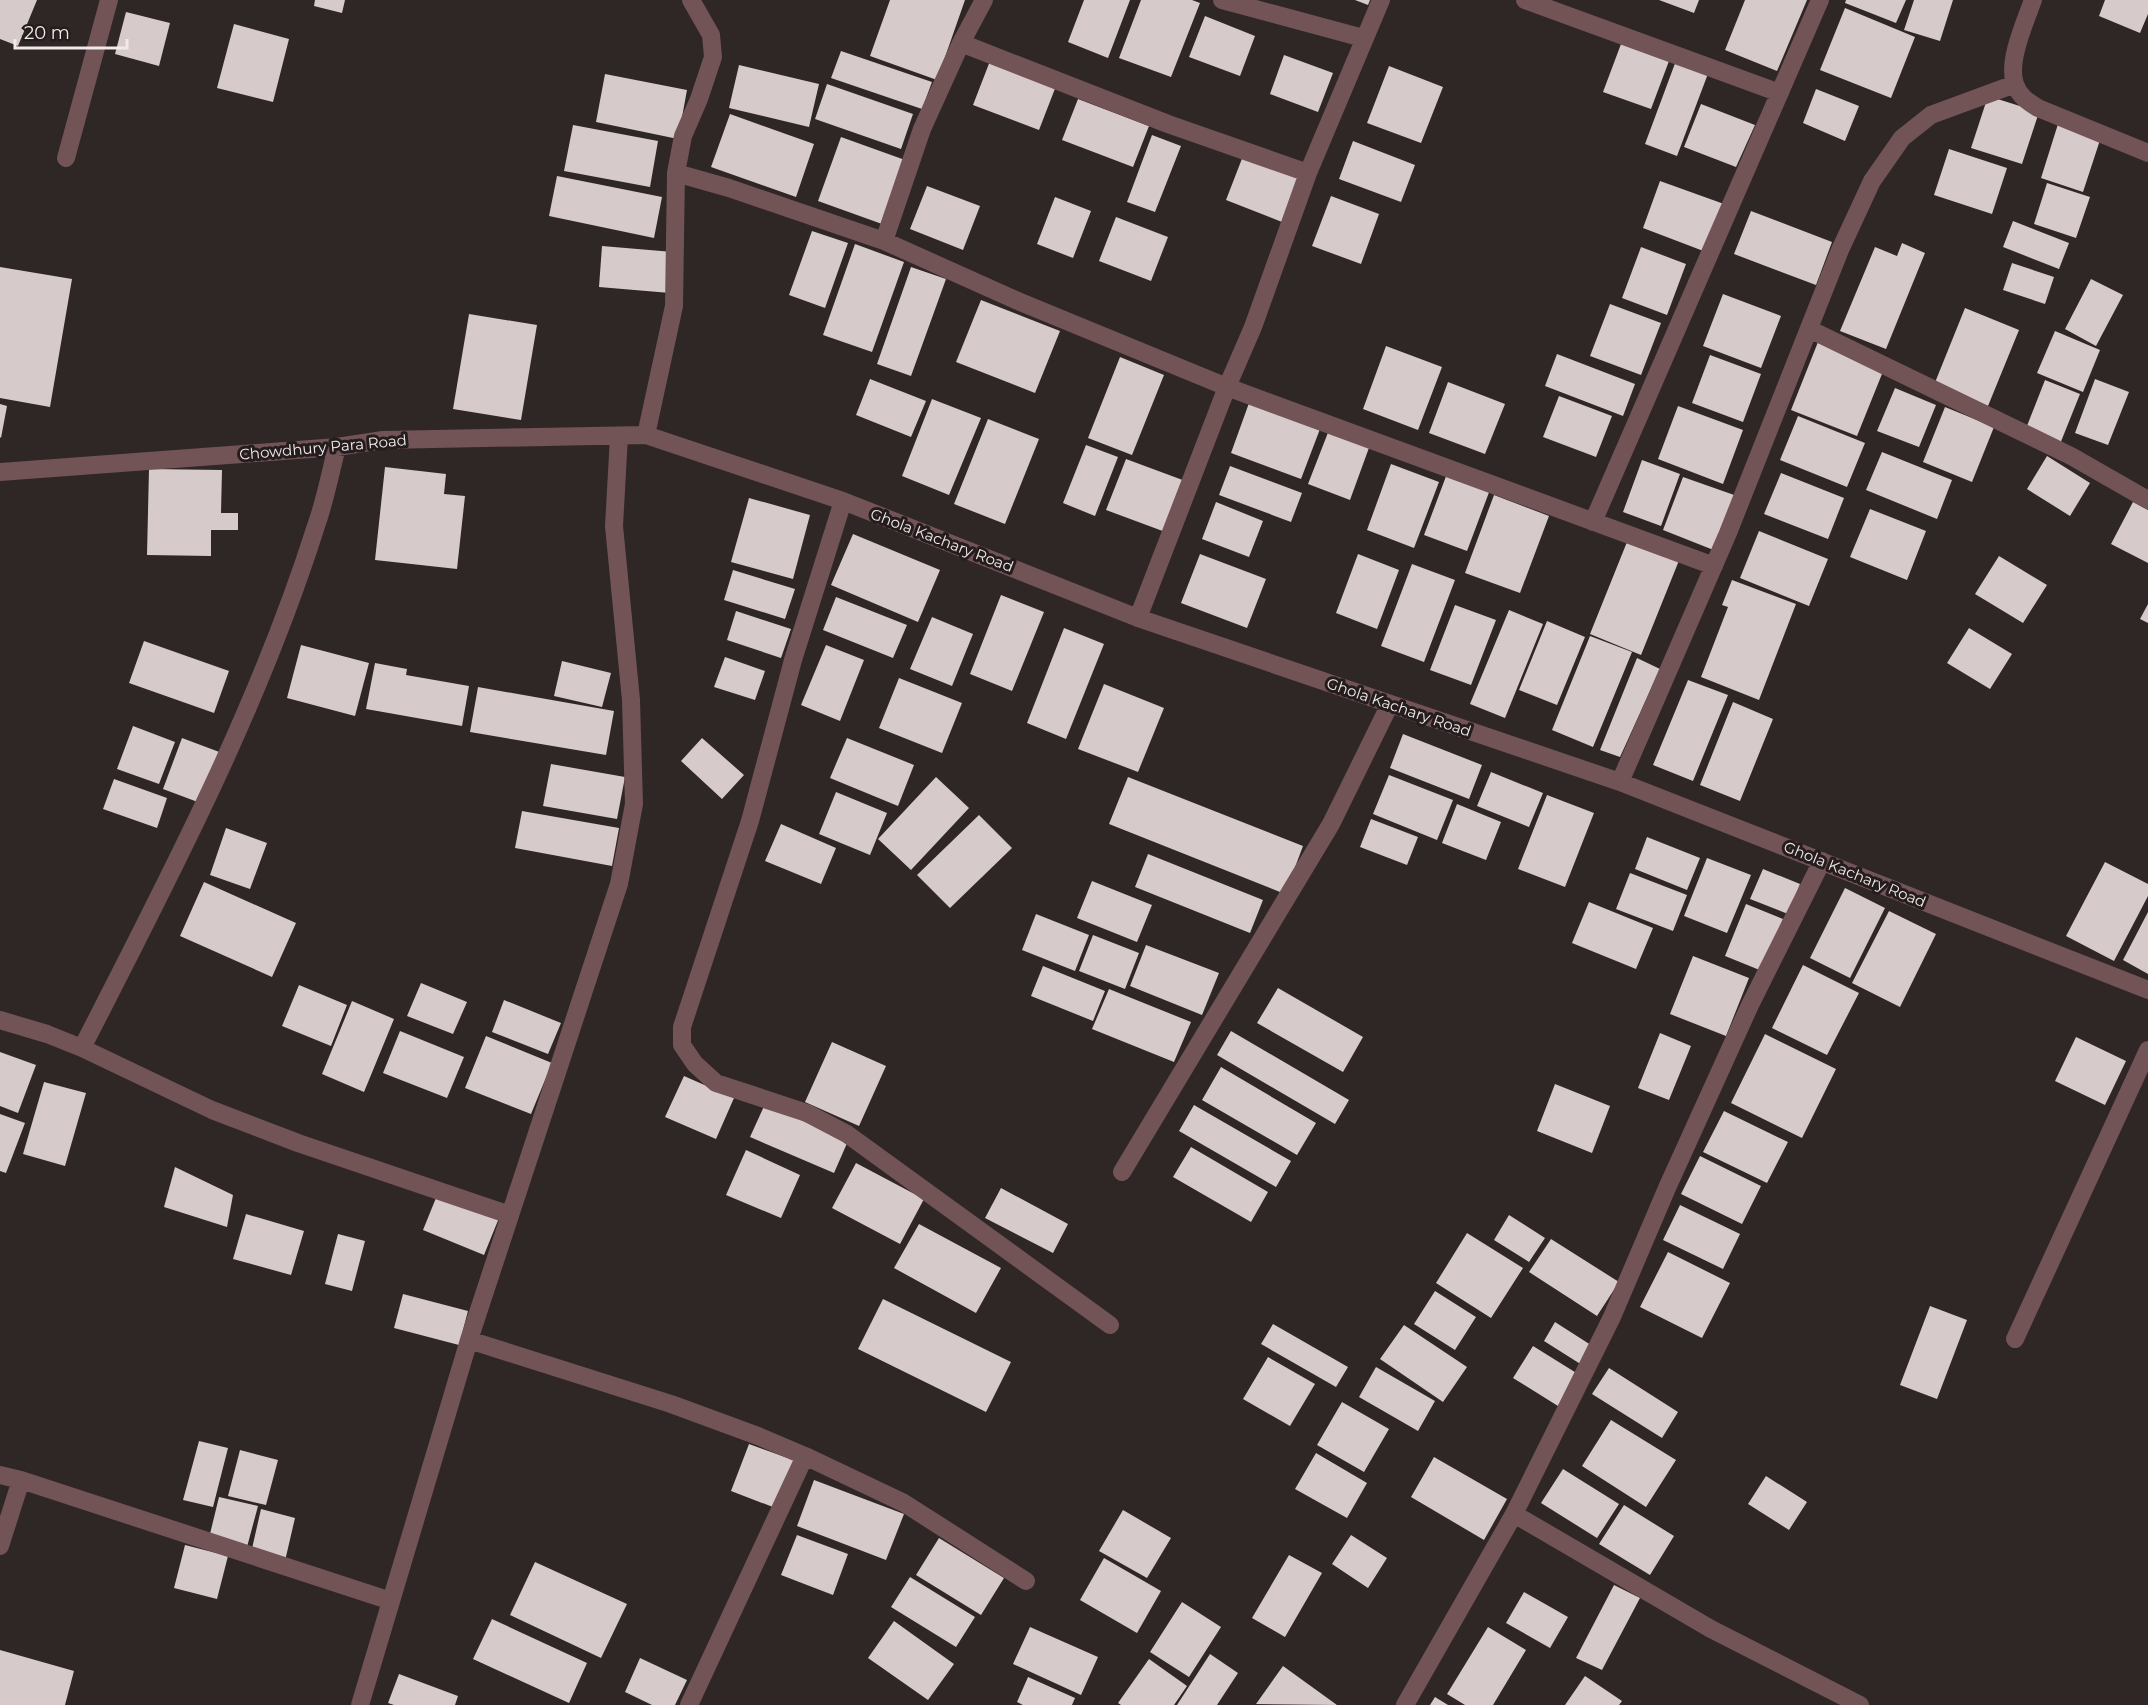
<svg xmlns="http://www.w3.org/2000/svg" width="2148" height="1705" viewBox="0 0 2148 1705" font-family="Montserrat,sans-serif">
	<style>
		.building { fill: #d7cacb }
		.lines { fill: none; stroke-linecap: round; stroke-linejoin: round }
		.minor { stroke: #725356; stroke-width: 18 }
		.labels { text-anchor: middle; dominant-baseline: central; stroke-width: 6; stroke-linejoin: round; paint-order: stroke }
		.street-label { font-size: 15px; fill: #f0eaea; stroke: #251c1d }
	</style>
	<rect width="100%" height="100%" fill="#2f2626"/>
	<path class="building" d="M0 0H37L18 46 0 39Z
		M315 0H345L342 13 314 6Z
		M890 0H965L937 80 870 56Z
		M1084 0H1130L1108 58 1068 42Z
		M1141 0H1192L1200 3 1171 77 1119 58Z
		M1355 0H1370L1368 5Z
		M1659 0H1699L1694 13Z
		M1745 0H1807L1777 71 1725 50Z
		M1846 0H1906L1896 23 1845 3Z
		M1914 0H1953L1940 41 1904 30Z
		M2105 0H2148V14L2140 33 2099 16Z
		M1845 8 1915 37 1891 98 1820 70Z
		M126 12 170 23 159 66 115 54Z
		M1205 16 1255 36 1240 76 1189 57Z
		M234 24 289 39 273 102 217 88Z
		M1621 44 1669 61 1651 109 1603 92Z
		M841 51 932 82 922 109 831 78Z
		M1284 55 1333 73 1318 112 1270 94Z
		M1677 58 1709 71 1677 156 1645 144Z
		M990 61 1056 86 1039 130 973 105Z
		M739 65 819 84 809 127 729 108Z
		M1389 66 1443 87 1421 143 1367 123Z
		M605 74 687 90 678 139 596 122Z
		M827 84 913 114 901 149 815 119Z
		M1816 89 1859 106 1845 141 1803 123Z
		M1988 96 2039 112 2022 164 1971 148Z
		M1078 99 1149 126 1133 167 1062 140Z
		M1701 104 1755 125 1736 167 1684 147Z
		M730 114 814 144 796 197 711 167Z
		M2058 124 2101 137 2083 192 2041 178Z
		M573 125 658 141 650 187 564 171Z
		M1152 135 1181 146 1155 212 1127 202Z
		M841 137 905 160 882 224 818 201Z
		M1353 141 1415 165 1401 202 1339 179Z
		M1949 149 2007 168 1992 214 1934 195Z
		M1243 156 1304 179 1287 224 1226 200Z
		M557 176 662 197 654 238 549 216Z
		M1660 181 1724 204 1706 252 1643 228Z
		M2047 183 2090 197 2076 238 2034 224Z
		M927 186 980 206 963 250 910 229Z
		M1331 196 1379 214 1361 264 1312 246Z
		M1055 197 1091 211 1073 258 1037 244Z
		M1751 211 1832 242 1816 285 1734 254Z
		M1116 217 1168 237 1151 281 1099 261Z
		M2013 221 2069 243 2059 269 2003 247Z
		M812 231 848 243 825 308 789 295Z
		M1902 243 1925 253 1886 349 1840 331 1875 247 1897 256Z
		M855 244 904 262 872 352 823 335Z
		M602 246 673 252 670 293 599 287Z
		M1641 247 1686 264 1667 315 1622 298Z
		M2012 263 2054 277 2045 304 2003 290Z
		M0 267 72 279 50 407 0 398Z
		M911 267 946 279 911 376 877 364Z
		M2091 279 2123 295 2096 346 2065 329Z
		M1723 294 1781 316 1761 368 1703 346Z
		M981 300 1060 331 1035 393 956 362Z
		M1610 304 1661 323 1641 375 1590 356Z
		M1965 308 2019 330 1988 406 1934 385Z
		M469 314 537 325 521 420 453 409Z
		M2055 331 2100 350 2083 392 2037 373Z
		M1818 342 1884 369 1857 436 1791 410Z
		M1386 346 1442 367 1418 430 1363 409Z
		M1557 354 1635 384 1623 416 1545 386Z
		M1710 355 1761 374 1743 422 1692 403Z
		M1120 357 1164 375 1132 455 1088 438Z
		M870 379 926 401 911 437 856 415Z
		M2095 379 2129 392 2108 445 2075 433Z
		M2045 380 2080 394 2060 444 2025 431Z
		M1448 382 1505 404 1485 454 1429 433Z
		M1895 388 1936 405 1919 447 1877 431Z
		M1559 396 1612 416 1596 457 1543 437Z
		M932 399 981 418 949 495 902 476Z
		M1249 403 1320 429 1301 479 1231 453Z
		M0 404 7 406 1 438 0 437Z
		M1678 406 1743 430 1723 484 1658 459Z
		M1945 407 1994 427 1972 482 1923 462Z
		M1798 416 1865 443 1847 487 1780 460Z
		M988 419 1039 439 1005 524 954 504Z
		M1329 430 1370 445 1350 500 1308 484Z
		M1086 445 1118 457 1095 516 1063 503Z
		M1882 452 1952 480 1937 519 1866 490Z
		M2047 456 2090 483 2070 516 2027 489Z
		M1126 459 1188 482 1168 533 1106 510Z
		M1642 460 1680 474 1661 526 1623 512Z
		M1391 464 1439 482 1414 548 1367 530Z
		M1230 466 1302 493 1291 522 1219 495Z
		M385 467 446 474 444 494 465 496 457 569 375 560Z
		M149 469 222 470 221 513H238V530H211V556L147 555Z
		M1448 471 1491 487 1467 551 1424 535Z
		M1781 473 1844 498 1828 539 1764 514Z
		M1683 477 1737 496 1716 551 1663 530Z
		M1494 495 1549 516 1520 593 1465 573Z
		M749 498 810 515 793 579 731 562Z
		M1216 502 1263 521 1249 557 1202 539Z
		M2133 502 2148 510V563L2111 544Z
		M1870 509 1926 531 1907 580 1850 557Z
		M1759 531 1828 559 1809 606 1740 578Z
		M853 534 940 570 918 622 831 585Z
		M1629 537 1680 558 1641 655 1590 634Z
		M1200 554 1266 579 1247 628 1181 603Z
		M1358 554 1399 570 1377 629 1336 613Z
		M1999 556 2047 585 2023 623 1975 594Z
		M1412 564 1455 580 1424 662 1381 646Z
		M733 570 795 589 785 619 724 600Z
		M1732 580 1796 604 1759 700 1701 677 1728 607 1722 605Z
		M1001 595 1044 612 1012 691 970 674Z
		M836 597 907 625 893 658 823 630Z
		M2148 604V623L2140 619Z
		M1455 605 1496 620 1471 685 1430 670Z
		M1509 610 1543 624 1505 718 1470 704Z
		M736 611 791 629 781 658 727 640Z
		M932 617 973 634 952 686 910 669Z
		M1547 621 1585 637 1557 705 1519 690Z
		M1064 628 1104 644 1066 739 1027 723Z
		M1969 628 2012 654 1990 689 1947 663Z
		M1590 636 1632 652 1593 747 1552 730Z
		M144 641 229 671 214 713 129 683Z
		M301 645 369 663 355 716 287 698Z
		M826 645 864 660 840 721 801 705Z
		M725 657 765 671 755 700 714 687Z
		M1637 658 1660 669 1620 757 1600 750Z
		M562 661 611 673 602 707 554 696Z
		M375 663 407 669 406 675 469 686 462 726 366 709Z
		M899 678 962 703 942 753 879 728Z
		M1688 680 1728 695 1693 781 1653 765Z
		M1104 684 1164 708 1138 772 1078 749Z
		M478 687 614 711 606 755 470 732Z
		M1733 702 1773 719 1740 801 1700 785Z
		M133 726 175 742 159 784 117 769Z
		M1403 734 1482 765 1469 799 1390 768Z
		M182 738 222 753 203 804 163 789Z
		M702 738 744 775 722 799 681 761Z
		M847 738 914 765 898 806 830 778Z
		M551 764 625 777 617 819 543 806Z
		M1491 772 1543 793 1529 827 1477 806Z
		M1389 775 1453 800 1437 840 1373 814Z
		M936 777 969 808 911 870 878 839Z
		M1128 777 1303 846 1285 894 1109 824Z
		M114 779 167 798 157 828 103 809Z
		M836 792 887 813 870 855 819 834Z
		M1547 795 1594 813 1565 887 1518 869Z
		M1457 804 1501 822 1486 860 1442 843Z
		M522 811 619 828 612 866 515 848Z
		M979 815 1012 848 950 908 917 875Z
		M1371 819 1418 837 1407 865 1360 847Z
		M781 824 836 848 821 884 765 861Z
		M226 828 267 843 250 889 210 875Z
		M1647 837 1700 858 1687 890 1635 869Z
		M1148 854 1263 900 1250 933 1135 887Z
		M1707 858 1751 875 1727 933 1684 916Z
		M2105 862 2148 884V896L2114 961 2066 936Z
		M1763 869 1800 884 1788 914 1750 899Z
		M1630 873 1687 895 1673 931 1616 909Z
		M1092 881 1152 905 1137 942 1077 918Z
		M204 882 296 923 272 977 180 936Z
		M1845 888 1885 908 1850 978 1810 958Z
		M1589 902 1653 928 1636 969 1572 943Z
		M1746 904 1783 919 1762 971 1725 956Z
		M1889 911 1936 934 1900 1007 1852 983Z
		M2148 912V974L2123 960Z
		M1036 914 1089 935 1075 971 1022 950Z
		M1093 935 1139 953 1125 989 1079 971Z
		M1146 945 1219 973 1202 1015 1130 986Z
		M1693 956 1749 978 1726 1036 1670 1014Z
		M1803 965 1859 993 1827 1055 1772 1028Z
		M1043 966 1105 991 1093 1021 1031 996Z
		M421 983 467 1002 453 1034 407 1016Z
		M299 985 347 1005 331 1046 282 1026Z
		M1278 988 1363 1037 1343 1072 1257 1023Z
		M1109 989 1191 1022 1174 1062 1092 1029Z
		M504 1000 561 1023 548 1054 492 1032Z
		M352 1001 394 1019 364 1092 322 1074Z
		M400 1031 464 1057 447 1098 383 1073Z
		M1231 1031 1349 1100 1335 1124 1217 1055Z
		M1660 1033 1691 1046 1669 1100 1638 1088Z
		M1765 1034 1836 1069 1802 1138 1731 1103Z
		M486 1036 552 1063 531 1114 465 1088Z
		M2076 1037 2126 1061 2105 1105 2055 1081Z
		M832 1042 886 1066 859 1126 805 1102Z
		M0 1052 36 1065 18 1113 0 1106Z
		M1221 1067 1316 1123 1297 1155 1202 1100Z
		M684 1076 734 1098 716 1139 665 1117Z
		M44 1082 86 1093 65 1166 23 1154Z
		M1555 1084 1610 1106 1592 1153 1537 1131Z
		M765 1104 848 1141 834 1173 750 1137Z
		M1194 1105 1291 1161 1276 1187 1179 1131Z
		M1724 1111 1788 1142 1767 1183 1703 1152Z
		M0 1114 25 1123 6 1173 0 1171Z
		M1191 1147 1268 1192 1251 1222 1173 1177Z
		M746 1150 800 1175 781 1218 726 1195Z
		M1700 1156 1761 1186 1742 1224 1681 1194Z
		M856 1163 924 1199 900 1244 832 1208Z
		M175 1167 233 1195 227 1227 164 1207Z
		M1001 1188 1068 1224 1053 1253 985 1218Z
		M438 1193 499 1218 484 1255 423 1230Z
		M1680 1205 1740 1234 1723 1269 1663 1240Z
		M246 1214 304 1231 291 1275 233 1259Z
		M1509 1215 1545 1238 1529 1262 1494 1240Z
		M919 1224 1001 1268 976 1313 894 1268Z
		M1467 1233 1523 1268 1491 1318 1436 1283Z
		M338 1234 365 1241 352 1291 325 1284Z
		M1551 1239 1619 1282 1597 1316 1529 1272Z
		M1668 1252 1730 1283 1702 1338 1640 1307Z
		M1435 1291 1476 1317 1455 1350 1414 1324Z
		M403 1294 468 1311 459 1345 394 1328Z
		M883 1299 1011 1362 986 1412 858 1349Z
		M1930 1306 1967 1320 1937 1399 1900 1385Z
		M1555 1322 1594 1347 1582 1365 1544 1341Z
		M1273 1324 1348 1367 1336 1387 1261 1344Z
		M1404 1325 1467 1367 1443 1402 1380 1359Z
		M1533 1346 1578 1374 1558 1406 1513 1378Z
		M1268 1357 1315 1384 1290 1426 1243 1399Z
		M1376 1367 1435 1401 1418 1431 1359 1397Z
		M1609 1368 1678 1412 1662 1438 1592 1394Z
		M1342 1402 1389 1429 1364 1472 1317 1445Z
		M1611 1420 1676 1460 1646 1507 1582 1466Z
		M199 1441 228 1448 213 1507 183 1500Z
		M749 1444 796 1461 778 1509 731 1491Z
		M240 1450 278 1460 266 1505 228 1496Z
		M1316 1453 1367 1483 1347 1518 1295 1489Z
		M1434 1457 1507 1499 1484 1540 1411 1497Z
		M1563 1469 1619 1504 1597 1538 1541 1503Z
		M1766 1476 1807 1502 1789 1530 1748 1504Z
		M814 1480 904 1514 886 1560 797 1526Z
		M219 1497 258 1506 247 1547 209 1538Z
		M1624 1505 1674 1536 1650 1575 1599 1544Z
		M261 1509 295 1518 285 1561 251 1553Z
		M1123 1510 1171 1538 1147 1578 1099 1551Z
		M797 1535 848 1554 833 1595 781 1575Z
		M1351 1535 1387 1558 1368 1588 1332 1564Z
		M939 1538 1004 1578 981 1615 916 1575Z
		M185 1545 228 1556 217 1599 174 1588Z
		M1289 1555 1322 1573 1285 1637 1252 1618Z
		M1104 1558 1161 1591 1137 1633 1080 1600Z
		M535 1562 627 1604 601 1658 510 1615Z
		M910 1577 975 1617 956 1647 891 1607Z
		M1614 1585 1640 1598 1602 1670 1576 1658Z
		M1524 1592 1568 1617 1550 1648 1506 1623Z
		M1182 1602 1221 1627 1189 1677 1150 1652Z
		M492 1619 587 1663 569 1703 473 1659Z
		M894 1621 954 1664 928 1700 868 1658Z
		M1030 1627 1098 1657 1081 1695 1013 1664Z
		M1488 1627 1526 1650 1493 1705H1465L1447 1694Z
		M0 1650 74 1671 65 1705H0Z
		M1210 1654 1238 1673 1217 1705H1177Z
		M640 1658 687 1680 675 1705H652L625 1692Z
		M1149 1659 1187 1686 1174 1705H1121L1118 1703Z
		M1283 1666 1337 1705 1256 1704Z
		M399 1674 458 1696 455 1705H394L388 1703Z
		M1585 1676 1622 1701 1619 1705H1565Z
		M1028 1677 1075 1698 1072 1705H1023L1017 1702Z
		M1435 1697 1448 1705H1430Z"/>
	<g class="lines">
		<path class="minor" d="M1222 0 1363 38
			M1525 0 1780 93
			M2033 0C2025 22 2007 62 2015 84 2019 96 2028 102 2038 108L2148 153
			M961 43 1168 124 1308 173
			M66 158 109 0
			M676 173 729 188 884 241 1018 301 1227 387 1714 566
			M884 241 922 129 961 43 984 0
			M1809 329 2071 456 2148 500
			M646 435 674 306 676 173 683 136 699 99 713 57 711 35 691 0
			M0 472 337 447 383 440 646 435 843 501 1138 618 1620 782 2148 990
			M843 501 793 660 750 821 682 1027V1045L695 1064 716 1083 807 1113 847 1134 1110 1325
			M1593 522 1820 0
			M1138 618 1227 387 1253 327 1308 173 1381 0
			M1620 782 1728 533 1840 250 1872 181 1902 138 1931 115 2015 84
			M0 1020 47 1034 82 1048 212 1110 298 1143 510 1215
			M82 1048C169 878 258 709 316 526 325 501 330 474 337 447
			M1122 1172 1331 824 1390 704
			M2015 1339 2148 1050
			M469 1340 671 1404 758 1436 805 1456 904 1503 1026 1581
			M0 1475 21 1480 391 1601
			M1514 1514 1711 1629 1860 1705
			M0 1546 21 1480
			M360 1705 469 1340 619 884 634 804 631 700 614 526 619 436
			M689 1705 805 1456
			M1405 1705 1514 1514 1612 1317 1667 1188 1750 1005 1822 861"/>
	</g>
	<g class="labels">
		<g class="street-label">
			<text transform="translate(323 447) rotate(-5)">Chowdhury Para Road</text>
			<text transform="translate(942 540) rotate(21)">Ghola Kachary Road</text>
			<text transform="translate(1399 707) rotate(19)">Ghola Kachary Road</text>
			<text transform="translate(1855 874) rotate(22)">Ghola Kachary Road</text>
		</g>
	</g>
	<path d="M15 39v9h112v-9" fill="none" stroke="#f0eaea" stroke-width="3"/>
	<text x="24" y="39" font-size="18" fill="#f0eaea" stroke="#251c1d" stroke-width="4.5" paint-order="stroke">20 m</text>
</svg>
